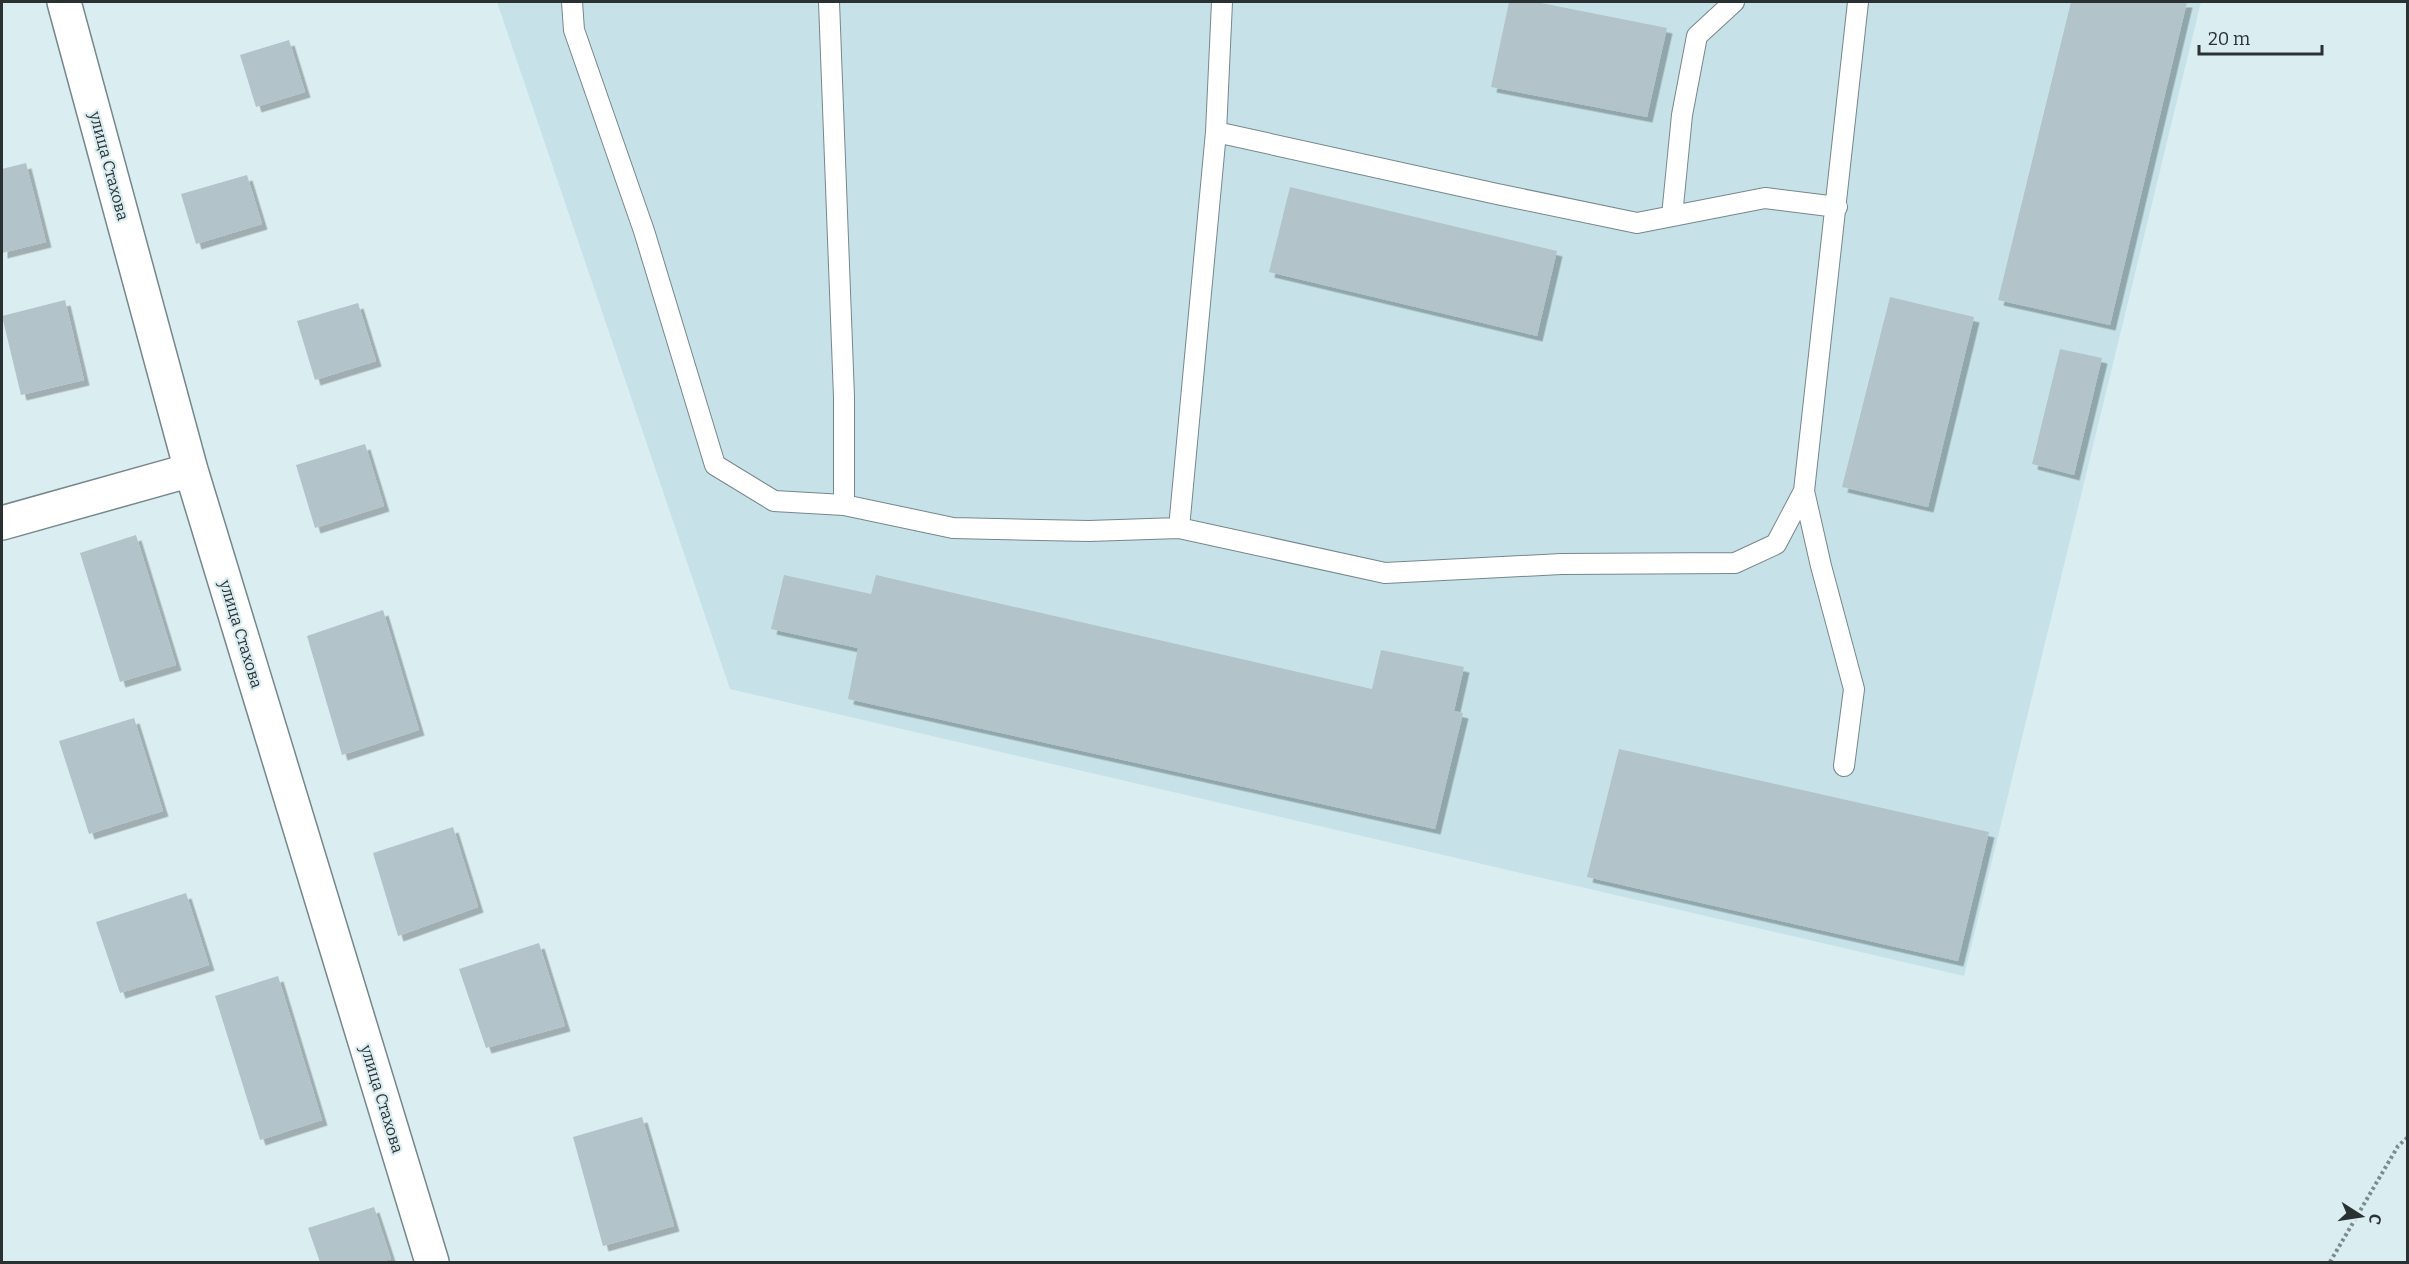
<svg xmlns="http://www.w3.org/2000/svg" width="2409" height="1264" viewBox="0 0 2409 1264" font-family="Bitter,serif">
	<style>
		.built { fill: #c6e2e8 }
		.building { fill: #b2c4c9; filter: url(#shadow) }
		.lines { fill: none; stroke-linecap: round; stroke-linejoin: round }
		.lane-casing { stroke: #76878b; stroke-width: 22 }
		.street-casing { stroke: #76878b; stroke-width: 36 }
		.path { stroke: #7d8a8d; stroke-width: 4; stroke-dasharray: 3 3; stroke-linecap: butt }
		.lane { stroke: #fff; stroke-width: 20 }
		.street { stroke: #fff; stroke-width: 33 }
		.labels { text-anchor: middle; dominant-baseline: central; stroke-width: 4.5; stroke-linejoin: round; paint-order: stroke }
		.street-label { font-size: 16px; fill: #2a3133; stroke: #daedf1 }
	</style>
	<defs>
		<filter id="shadow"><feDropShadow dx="5.5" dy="5.5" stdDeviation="0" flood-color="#0004"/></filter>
	</defs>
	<rect width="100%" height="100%" fill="#daedf1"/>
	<path class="built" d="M497 2H2201L1964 976 730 689Z"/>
	<path class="building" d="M1509 2H1536L1667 28 1647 117 1491 87Z
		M2071 2H2187L2110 325 1998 300Z
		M289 40 305 92 256 107 240 55Z
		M26 163 46 242 2 253V169Z
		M247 175 262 224 196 244 181 194Z
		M1290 187 1557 251 1537 336 1269 272Z
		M1890 297 1974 317 1928 507 1842 487Z
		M65 300 84 380 21 395 2 316Z
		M358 303 376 361 315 380 297 321Z
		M2060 349 2102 358 2074 475 2032 464Z
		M365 444 384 506 315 528 296 465Z
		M136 535 176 665 120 682 80 553Z
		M784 575 871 594 876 575 1372 689 1381 650 1464 667 1454 711 1463 713 1435 829 848 699 858 648 771 629Z
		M383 610 419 730 342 755 307 636Z
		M134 718 163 811 89 834 59 741Z
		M1619 749 1989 832 1958 961 1587 877Z
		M453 827 478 907 398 936 373 853Z
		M186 893 209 965 120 993 96 922Z
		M539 943 565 1026 486 1048 459 969Z
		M278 976 322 1120 260 1140 215 996Z
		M642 1117 674 1226 603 1246 573 1137Z
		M374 1207 391 1259 381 1262H320L308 1228Z"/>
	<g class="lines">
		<defs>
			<path id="lane" d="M572 2 574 30 644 231 715 465 774 501 844 505 953 528 1089 531 1179 528
				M829 2 844 397V505
				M1222 2 1216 132 1497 194 1637 223 1765 198 1837 207
				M1216 132 1179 528 1385 573 1561 564 1735 563 1776 544 1804 491
				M1672 216 1682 115 1697 36 1734 2
				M1844 766 1854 689 1821 566 1804 491 1858 2"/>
			<path id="street" d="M64 2 191 470 432 1262
				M2 523 191 470"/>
		</defs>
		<use href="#lane" class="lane-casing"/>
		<use href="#street" class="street-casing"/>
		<path class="path" d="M2330 1262 2398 1146 2408 1137"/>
		<use href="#lane" class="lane"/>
		<use href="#street" class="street"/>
	</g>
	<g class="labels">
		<g class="street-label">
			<text transform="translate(109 166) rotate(75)">улица Стахова</text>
			<text transform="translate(241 634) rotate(73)">улица Стахова</text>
			<text transform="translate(382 1099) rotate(73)">улица Стахова</text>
		</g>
	</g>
	<rect width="2409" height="1264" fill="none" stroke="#2a3133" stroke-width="6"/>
	<g transform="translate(2361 1216) rotate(102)" stroke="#daedf1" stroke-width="4.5" paint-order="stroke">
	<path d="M0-4.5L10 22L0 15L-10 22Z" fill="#2a3133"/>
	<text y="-9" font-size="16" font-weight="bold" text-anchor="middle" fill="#2a3133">С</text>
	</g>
	<path d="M2199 45v9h123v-9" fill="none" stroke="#2a3133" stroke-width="3"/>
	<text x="2208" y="45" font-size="18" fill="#2a3133" stroke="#daedf1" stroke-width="4.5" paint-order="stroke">20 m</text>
</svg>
